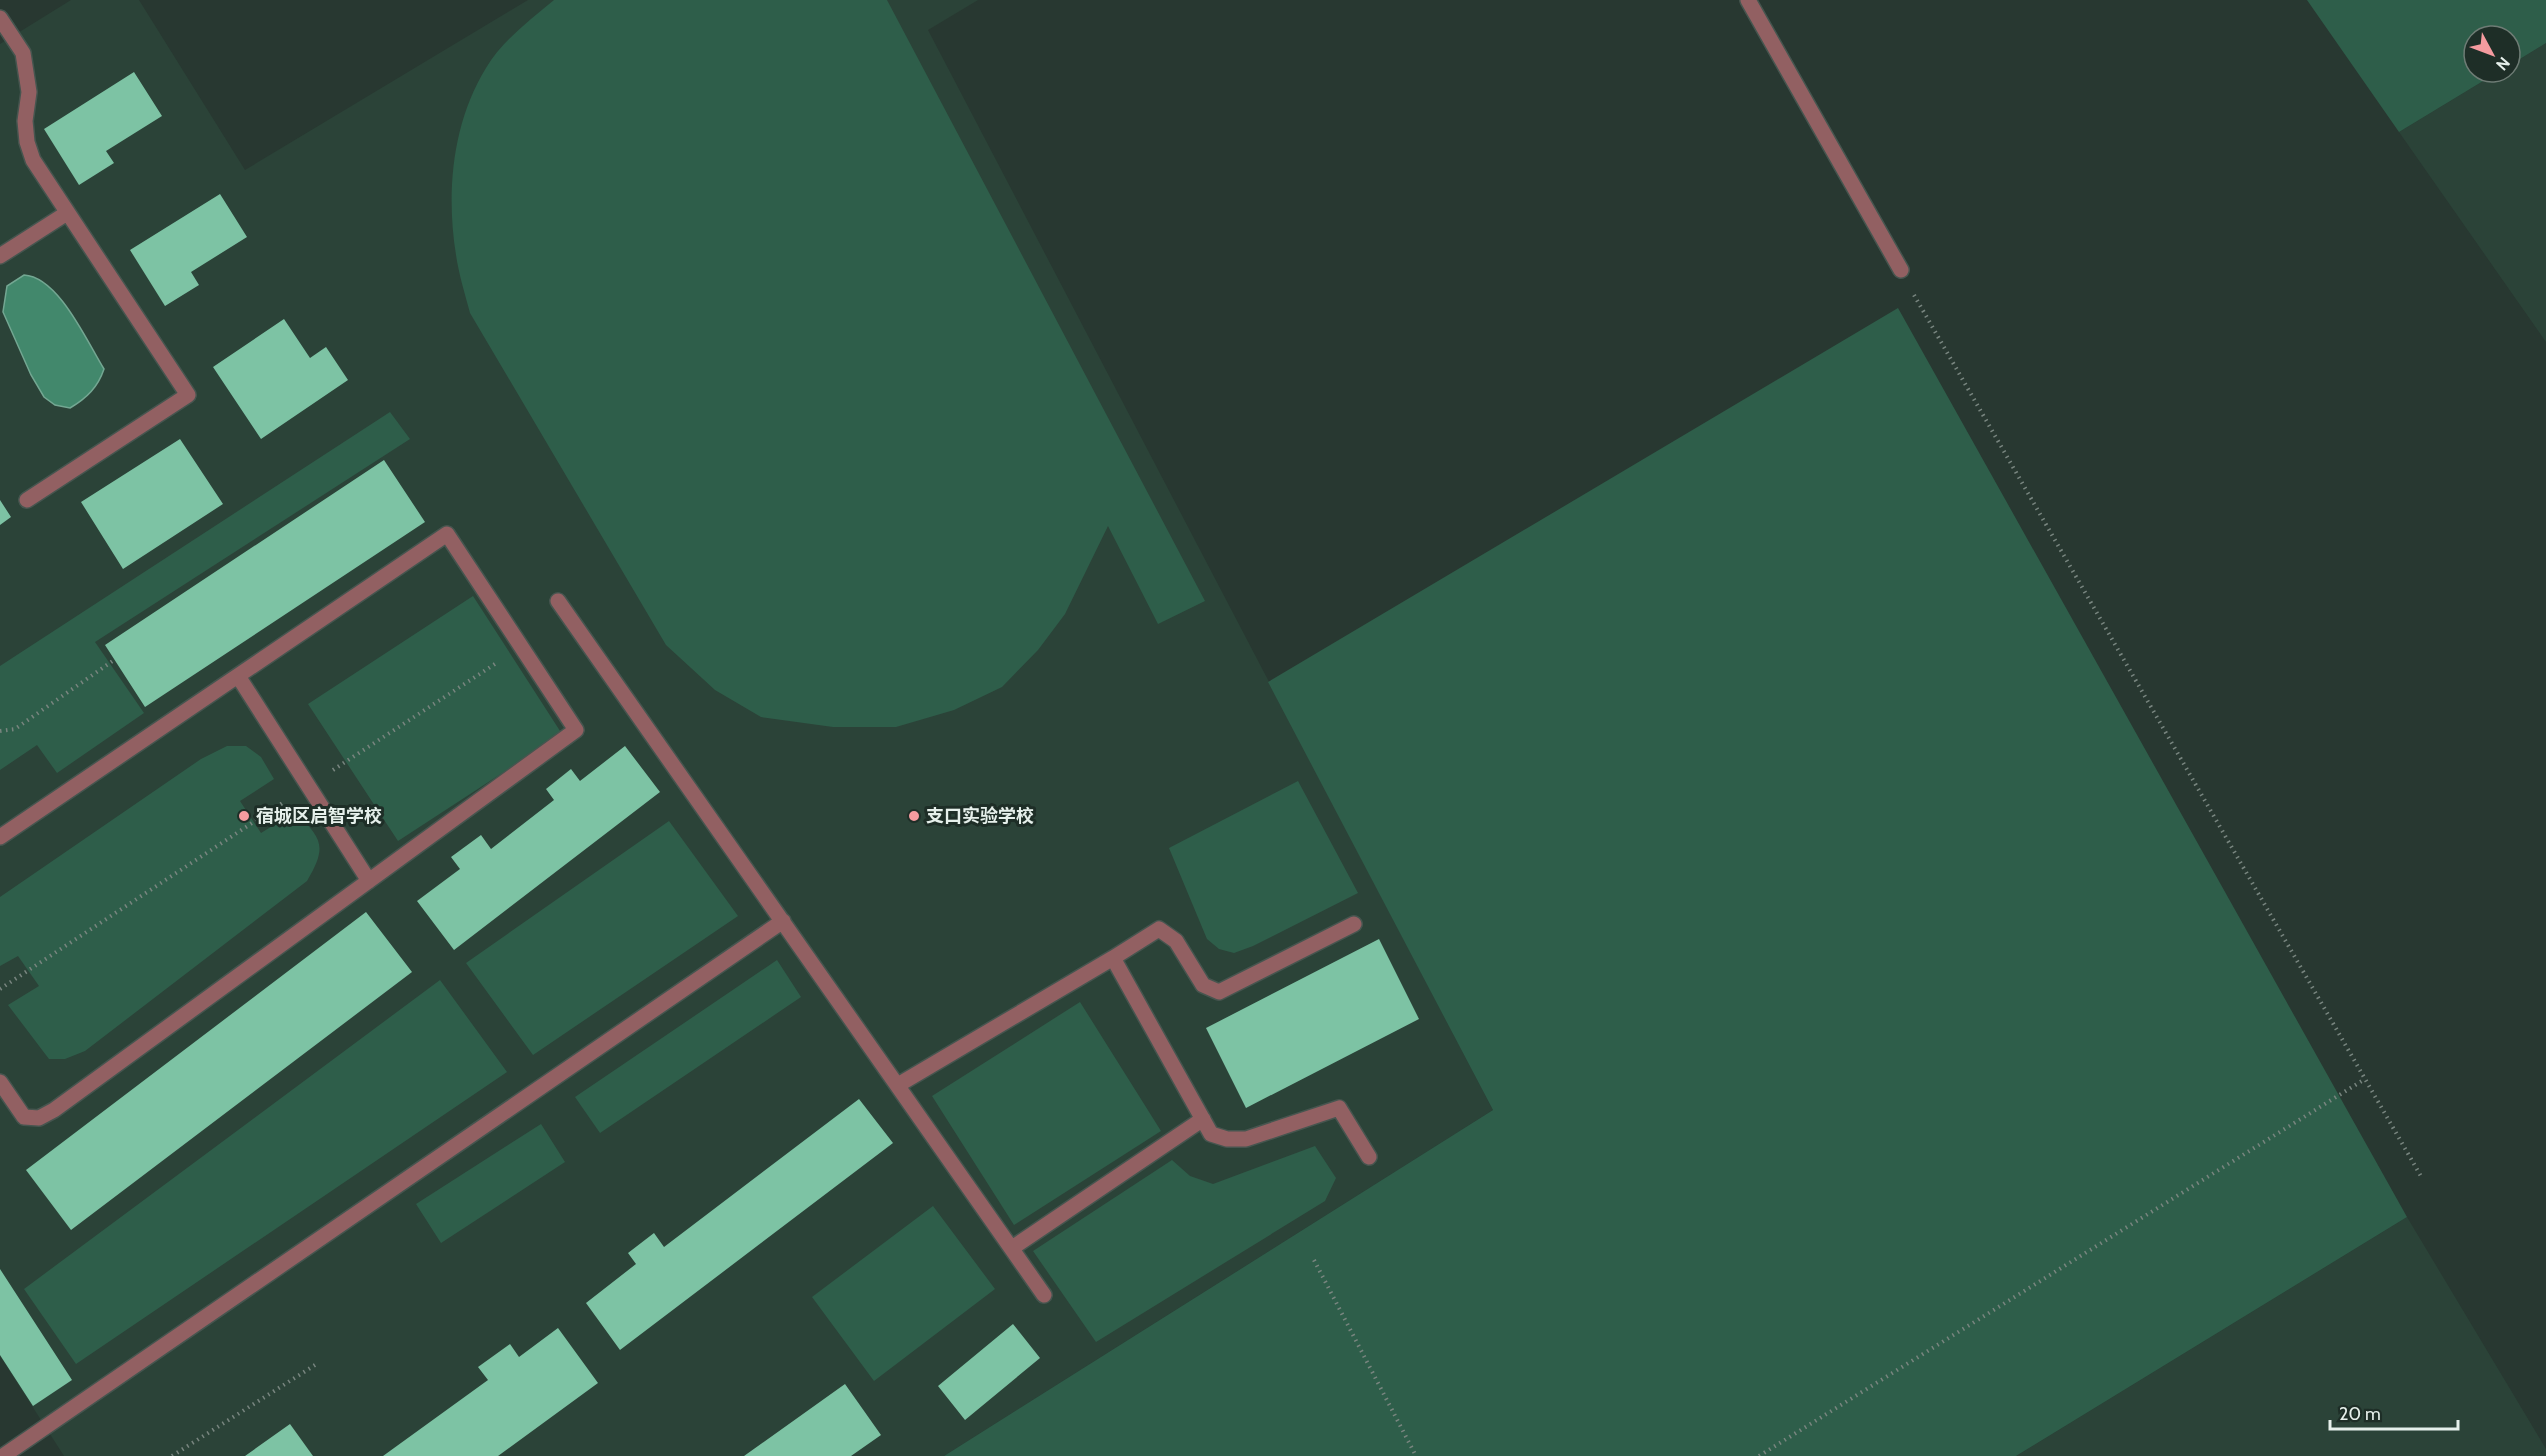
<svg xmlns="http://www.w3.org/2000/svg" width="2546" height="1456" viewBox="0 0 2546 1456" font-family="Cabin,'Noto Sans SC',sans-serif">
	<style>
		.built { fill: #2b4338 }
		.green { fill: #2e5e4a }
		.water { fill: #42886c; stroke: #73a792; stroke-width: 1.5 }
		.building { fill: #7dc3a4 }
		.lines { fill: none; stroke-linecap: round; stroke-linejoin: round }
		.minor-casing { stroke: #46554f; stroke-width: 18 }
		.path { stroke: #78857f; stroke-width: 4; stroke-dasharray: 1.5 4.5; stroke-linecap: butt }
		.minor { stroke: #926062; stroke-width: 15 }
		.poi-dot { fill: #f49b9f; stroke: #1e2e27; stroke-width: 2 }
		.labels { text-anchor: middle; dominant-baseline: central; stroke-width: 6; stroke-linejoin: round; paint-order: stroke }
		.poi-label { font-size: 18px; font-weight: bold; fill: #e6f0eb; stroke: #1e2e27; text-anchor: start }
	</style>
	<rect width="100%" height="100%" fill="#283831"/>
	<path class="built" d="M71 0H139L245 170 528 0H978L928 30 1493 1110 944 1456H64L0 1356V44Z
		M2546 43V342L2399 132 2498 72H2510V65Z
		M2407 1217 2546 1449V1456H2016Z"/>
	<path class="green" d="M554 0H887L1205 601 1158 624 1108 526 1065 614 1038 650 1002 687 954 710 896 727H833L761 717 715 690 666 645 470 313C465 294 459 275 456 255 446 193 452 123 486 68 502 41 530 20 554 0Z
		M2307 0H2546V43L2510 65V36H2474V72H2498L2399 132Z
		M1898 308 2407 1217 2016 1456H944L1493 1110 1268 682Z
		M390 412 410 439 95 642 144 713 57 773 37 745 0 770V666Z
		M473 596 562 734 398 841 308 704Z
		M227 746H246L261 757 274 779 240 801 261 833 295 812C323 839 327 847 307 881L85 1051 65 1059H49L8 1005 39 986 18 956 0 966V897L201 759Z
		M1298 781 1358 893 1253 946 1234 953 1219 949 1207 939 1169 848Z
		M669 821 738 916 533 1055 466 963Z
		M777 960 801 997 600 1133 575 1097Z
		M440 980 507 1072 76 1364 24 1289Z
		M1080 1002 1161 1131 1014 1225 932 1096Z
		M541 1124 565 1162 441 1243 416 1204Z
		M1315 1146 1336 1178 1325 1201 1096 1342 1033 1251 1172 1160 1190 1176 1213 1184Z
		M933 1206 995 1289 874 1381 812 1297Z"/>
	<path class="water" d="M24 275C59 277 87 342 104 369 98 387 87 398 70 408L55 405 44 397 31 375 3 312 7 286Z"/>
	<path class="building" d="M134 72 162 116 106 151 114 163 79 185 44 129Z
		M220 194 247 237 191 272 199 285 165 306 130 250Z
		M284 319 310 358 326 347 348 380 261 439 213 367Z
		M180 439 223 504 123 569 81 502Z
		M384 460 425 522 145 707 105 645Z
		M0 500 11 517 0 525Z
		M625 746 660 792 454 950 417 901 460 869 451 857 481 835 491 849 554 800 546 789 571 769 580 781Z
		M366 912 412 972 71 1230 26 1170Z
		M1379 939 1419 1019 1246 1108 1206 1028Z
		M859 1099 893 1143 620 1350 586 1303 636 1264 628 1253 654 1233 664 1247Z
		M0 1269 72 1380 33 1406 0 1355Z
		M1013 1324 1040 1358 965 1420 938 1386Z
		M558 1328 598 1383 498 1456H383L488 1380 478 1367 510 1344 519 1357Z
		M845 1384 881 1435 851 1456H744Z
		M290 1424 313 1456H245Z"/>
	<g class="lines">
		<defs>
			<path id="minor" d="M1748 0 1901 270
				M0 18 23 53 29 92 25 121 27 142 33 160 188 395 27 500
				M0 256 67 213
				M558 601 1044 1295
				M238 676 369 881
				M0 837 447 534 576 730 54 1110 39 1118 24 1117 0 1082
				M1113 958 1159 929 1176 941 1203 985 1219 992 1354 924
				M898 1085 1113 958 1211 1134 1227 1139H1246L1339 1108 1369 1157
				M1012 1248 1203 1119
				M3 1456 783 921"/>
		</defs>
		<use href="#minor" class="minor-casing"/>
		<path class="path" d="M1914 295 2422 1178
			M0 731 15 729 114 660
			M333 770 498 662
			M0 989 284 802
			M1314 1260 1416 1456
			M172 1456 315 1365
			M1759 1456 2365 1079"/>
		<use href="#minor" class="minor"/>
	</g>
	<g class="poi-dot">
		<circle cx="244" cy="816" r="6"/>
		<circle cx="914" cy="816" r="6"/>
	</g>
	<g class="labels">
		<g class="poi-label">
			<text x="256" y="816">宿城区启智学校</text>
			<text x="926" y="816">支口实验学校</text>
		</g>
	</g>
	<g transform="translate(2492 54) rotate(131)"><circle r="28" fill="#1e2e27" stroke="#6e7c75" stroke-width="1.5"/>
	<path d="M0-4.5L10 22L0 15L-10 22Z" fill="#f49b9f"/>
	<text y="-9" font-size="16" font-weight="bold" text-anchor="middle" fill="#e6f0eb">N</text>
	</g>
	<path d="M2330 1420v9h128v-9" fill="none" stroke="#e6f0eb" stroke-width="3"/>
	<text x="2339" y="1420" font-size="18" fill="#e6f0eb" stroke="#1e2e27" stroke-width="4.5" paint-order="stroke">20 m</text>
</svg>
